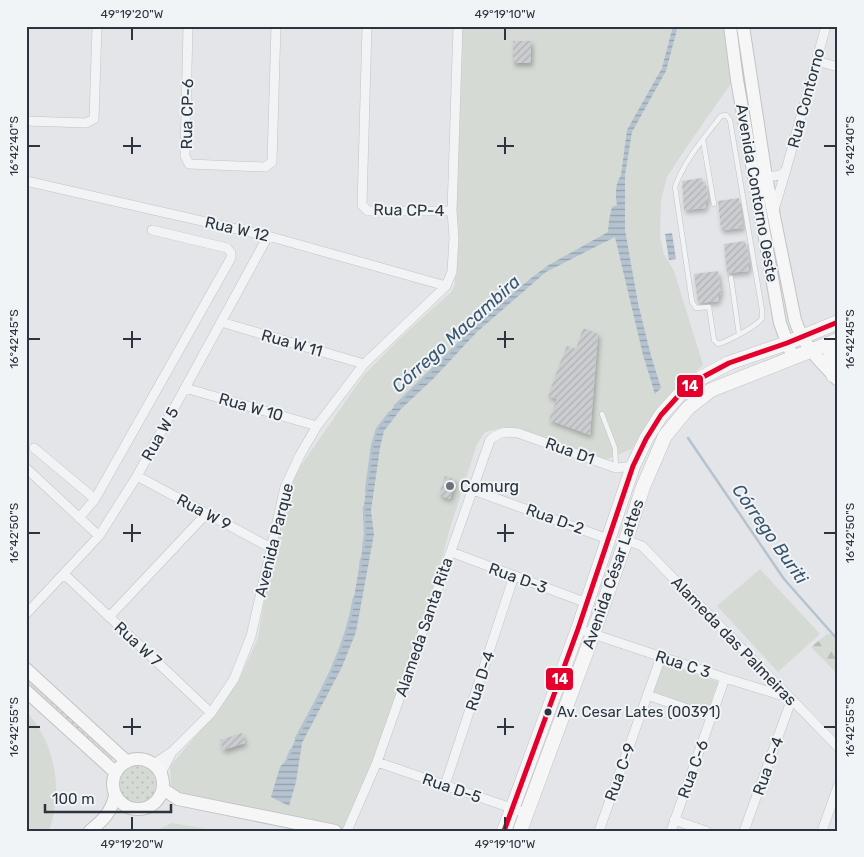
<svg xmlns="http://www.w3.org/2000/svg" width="864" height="857" viewBox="0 0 864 857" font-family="Rubik,sans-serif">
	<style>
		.grass { fill: url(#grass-dots) }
		.forest { fill: url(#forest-firs) }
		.park { fill: #d5dbd4 }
		.water { fill: url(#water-rules) }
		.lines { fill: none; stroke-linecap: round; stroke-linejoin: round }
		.stream { stroke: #b5c3d0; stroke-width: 2.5 }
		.building { fill: url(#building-hatch); filter: url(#shadow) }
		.lane-casing { stroke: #c2c3c6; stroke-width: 5.5 }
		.street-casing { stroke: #c2c3c6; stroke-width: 10 }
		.secondary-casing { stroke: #c2c3c6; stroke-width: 14 }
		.primary-casing { stroke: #c0c2c5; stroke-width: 15 }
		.lane { stroke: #f2f3f4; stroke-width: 4.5 }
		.street { stroke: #f2f3f4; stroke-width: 9 }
		.secondary { stroke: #f6f6f6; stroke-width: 12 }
		.primary { stroke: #f6f6f6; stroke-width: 14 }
		.bus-1-casing { stroke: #f1f4f6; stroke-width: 9 }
		.bus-1 { stroke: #e4002b; stroke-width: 5 }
		.ticks { fill: none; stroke: #2c343f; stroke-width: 2 }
		.poi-dot { fill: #6c727a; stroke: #f1f4f6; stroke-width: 2 }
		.bus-dot { fill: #2c343f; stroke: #f1f4f6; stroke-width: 2 }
		.labels { text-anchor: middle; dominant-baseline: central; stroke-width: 4; stroke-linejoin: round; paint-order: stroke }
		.bus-label { font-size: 15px; fill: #2c343f; stroke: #f1f4f6; text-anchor: start }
		.street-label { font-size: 16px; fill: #2c343f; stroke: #f1f4f6 }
		.poi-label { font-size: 16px; fill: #2c343f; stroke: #f1f4f6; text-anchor: start }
		.water-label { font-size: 18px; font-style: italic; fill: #3a566e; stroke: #f1f4f6 }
		.line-badge { stroke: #f1f4f6; stroke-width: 2 }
		.badge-label { font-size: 14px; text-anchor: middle; font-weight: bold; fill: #fff }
		.neatline { fill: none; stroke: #2c343f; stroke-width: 2 }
		.ticks-label { font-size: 12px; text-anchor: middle; fill: #2c343f }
	</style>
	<defs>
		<pattern id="grass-dots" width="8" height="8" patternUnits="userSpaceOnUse" patternTransform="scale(1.25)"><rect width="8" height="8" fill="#d5dbd4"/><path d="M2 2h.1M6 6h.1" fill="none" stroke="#b7bdb7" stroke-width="1.8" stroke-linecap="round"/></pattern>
		<pattern id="forest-firs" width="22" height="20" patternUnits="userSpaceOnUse" patternTransform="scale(1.25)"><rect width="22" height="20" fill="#d5dbd4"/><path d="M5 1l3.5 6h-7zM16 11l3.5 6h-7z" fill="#b7bdb7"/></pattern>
		<pattern id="water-rules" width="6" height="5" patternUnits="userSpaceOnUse" patternTransform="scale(1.25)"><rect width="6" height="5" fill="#b5c3d0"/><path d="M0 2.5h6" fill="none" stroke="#939faa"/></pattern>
		<pattern id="building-hatch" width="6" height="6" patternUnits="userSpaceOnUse" patternTransform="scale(1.25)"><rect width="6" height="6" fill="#cccdd0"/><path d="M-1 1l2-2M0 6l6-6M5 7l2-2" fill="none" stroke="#afb1b4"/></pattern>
		<filter id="shadow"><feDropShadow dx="2" dy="3.5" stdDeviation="2.5" flood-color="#0004"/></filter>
	</defs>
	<rect width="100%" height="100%" fill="#e3e5e8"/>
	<path class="grass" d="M26 675 114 757 110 762 26 684Z
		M118 784a19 19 0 1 1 38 0a19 19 0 1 1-38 0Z"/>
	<path class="forest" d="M827 634 838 635V675L811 647Z"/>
	<path class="park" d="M460 26H725L732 82 686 148 667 177 661 201 660 237 664 254 674 271 703 365 679 387 657 413 632 449 605 460 505 427 485 432 477 444 450 528 436 581 373 759 344 830 171 791 170 766 213 716 238 682 258 638 273 545 293 477 363 376 399 339 451 292 455 284Z
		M760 569 820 634 778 672 717 606Z
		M663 663 718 682 708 711 653 693Z
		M26 711C55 743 64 790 49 831H26Z
		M172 823 220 831H155Z"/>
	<path class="water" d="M673 26H678L666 71 632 132 625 175V230L638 303 650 352 661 388 655 394 643 355 615 237 546 272 477 332 433 379 401 409 384 431 380 448 371 511 374 534 356 632 342 667 302 743 296 782 289 806 271 797 280 767 287 759 296 738 327 682 350 620 365 534 363 513 372 446 377 429 396 404 488 314 530 279 547 266 608 232 609 220 612 207 617 205C615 195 615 184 621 175L627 130 662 68Z
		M672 233 676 259 669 260 665 234Z"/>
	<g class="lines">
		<path class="stream" d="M395 406 464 338
			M688 438 784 579 838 640
			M366 491 372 446 377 429 390 412
			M363 551 365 534 364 507
			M360 571 361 559
			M296 738C321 693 346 648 354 598
			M287 759 291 750"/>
	</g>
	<path class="building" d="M513 41H531V63H513Z
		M702 178 703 185 706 184 708 201 705 202 706 208 684 210 682 181Z
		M739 198 743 228 721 230 718 201Z
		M745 241 750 265H748L749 271 727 273 724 244Z
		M718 271 721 295H718L719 301 698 303 694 274Z
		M583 328 598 334 590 435 549 420 557 399 548 396 560 363 567 346 576 349Z
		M445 476 456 480 450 499 439 495Z
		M242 733 245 743 223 750 220 740Z"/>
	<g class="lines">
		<defs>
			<path id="lane" d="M726 115 730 120 762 310C762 312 762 317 762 318 758 326 726 342 718 344L714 340 709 307 696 308 692 302 675 187C684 161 704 138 721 116Z
				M703 140 714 204
				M731 278 739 334
				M602 414 615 448 616 468"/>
			<path id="street" d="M188 26 185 156 189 164 265 167 272 162 276 26
				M367 26 362 205 368 211H452
				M817 61 838 67
				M26 121 86 123 94 119 97 26
				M766 177 781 175 786 170
				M26 181 268 236 446 286
				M774 210 786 170 826 26
				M221 322 364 364
				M185 388 317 426
				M34 448 95 499
				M26 468 99 536
				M137 476 271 548
				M473 490 608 539
				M79 518 95 499 231 258V253L227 248 152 230
				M626 540 642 546 838 747
				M451 552 587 603
				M64 574 211 713
				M26 614 99 536 137 476 268 236
				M109 617 207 513
				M578 629 725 678 787 697
				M647 695 711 717
				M377 762 526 813
				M154 764 173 751 211 713 234 679 251 636 285 487 300 455 317 426 364 364 446 286 452 272 454 238 452 211 458 26
				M161 773 171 754
				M445 785 514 576
				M674 820 706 831
				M347 831 377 762 490 440C499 432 506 431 518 433L616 468 633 466
				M599 831 661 657
				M671 831 725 678
				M744 831 791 701
				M822 831 838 786"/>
			<path id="secondary" d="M730 26 737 80 780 323 793 358
				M743 26 766 177 795 320C804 347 819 360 838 380
				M26 669 126 761
				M26 691 115 772
				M113 784a25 25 0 1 1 50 0a25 25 0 1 1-50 0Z
				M163 789 178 799 335 831
				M90 831C104 819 110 814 115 796"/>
			<path id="primary" d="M833 375 830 356 838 340
				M504 831 578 629 633 466 646 439 661 415 680 394 701 378 729 363 787 343 838 322
				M520 831 593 634 626 540 643 487 665 436 688 408 711 390 838 340"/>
		</defs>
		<use href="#lane" class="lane-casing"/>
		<use href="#street" class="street-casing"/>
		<use href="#secondary" class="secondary-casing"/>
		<use href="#primary" class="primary-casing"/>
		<use href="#lane" class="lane"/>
		<use href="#street" class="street"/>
		<use href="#secondary" class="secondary"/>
		<use href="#primary" class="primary"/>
		<defs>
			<path id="bus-1" d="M504 831 578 629 633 466 646 439 661 415 680 394 701 378 729 363 787 343 838 322"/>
		</defs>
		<use href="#bus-1" class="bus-1-casing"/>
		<use href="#bus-1" class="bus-1"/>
	</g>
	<path class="ticks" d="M132 28V40M505 28V40M132 137V154M505 137V154M28 146H40M123 146H141M497 146H514M824 146H836M132 331V348M505 331V348M28 339H40M123 339H141M497 339H514M824 339H836M132 524V542M505 524V542M28 533H40M123 533H141M497 533H514M824 533H836M132 718V735M505 718V735M28 727H40M123 727H141M497 727H514M824 727H836M132 817V830M505 817V830"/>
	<circle class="poi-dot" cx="450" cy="486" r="5"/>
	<circle class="bus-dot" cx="548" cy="712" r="4.5"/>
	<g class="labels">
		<g class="bus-label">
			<text x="557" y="712">Av. Cesar Lates (00391)</text>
		</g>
		<g class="street-label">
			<text transform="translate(806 98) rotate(-75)">Rua Contorno</text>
			<text transform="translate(187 114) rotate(-89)">Rua CP-6</text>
			<text transform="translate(757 193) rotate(80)">Avenida Contorno Oeste</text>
			<text transform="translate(409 210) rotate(1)">Rua CP-4</text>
			<text transform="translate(237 229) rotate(13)">Rua W 12</text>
			<text transform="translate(292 343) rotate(16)">Rua W 11</text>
			<text transform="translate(251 407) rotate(16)">Rua W 10</text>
			<text transform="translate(160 434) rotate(-61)">Rua W 5</text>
			<text transform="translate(570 451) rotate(20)">Rua D1</text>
			<text transform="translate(204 512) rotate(28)">Rua W 9</text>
			<text transform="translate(555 519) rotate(20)">Rua D-2</text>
			<text transform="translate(274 540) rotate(-76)">Avenida Parque</text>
			<text transform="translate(613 574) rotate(-71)">Avenida César Lattes</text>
			<text transform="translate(518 578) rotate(20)">Rua D-3</text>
			<text transform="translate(424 627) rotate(-71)">Alameda Santa Rita</text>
			<text transform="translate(734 641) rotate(46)">Alameda das Palmeiras</text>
			<text transform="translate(138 644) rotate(43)">Rua W 7</text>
			<text transform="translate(683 664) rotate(18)">Rua C 3</text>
			<text transform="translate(480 681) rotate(-72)">Rua D-4</text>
			<text transform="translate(768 766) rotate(-70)">Rua C-4</text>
			<text transform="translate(693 769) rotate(-70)">Rua C-6</text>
			<text transform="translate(620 772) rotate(-70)">Rua C-9</text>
			<text transform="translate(452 788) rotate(19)">Rua D-5</text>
		</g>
		<g class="poi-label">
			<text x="460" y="486">Comurg</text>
		</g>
		<g class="water-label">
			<text transform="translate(456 334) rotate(-42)">Córrego Macambira</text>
			<text transform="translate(770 534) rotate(55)">Córrego Buriti</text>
		</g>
	</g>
	<g class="line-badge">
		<rect x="676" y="374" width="28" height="24" rx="5" fill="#e4002b"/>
		<rect x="545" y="667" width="29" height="24" rx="5" fill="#e4002b"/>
	</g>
	<g class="badge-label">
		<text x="690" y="391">14</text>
		<text x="560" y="684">14</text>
	</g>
	<rect width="864" height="857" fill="none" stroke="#f1f4f6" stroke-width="55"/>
	<path d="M45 804v8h126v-8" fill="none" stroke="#2c343f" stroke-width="2.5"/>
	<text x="52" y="804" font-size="15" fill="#2c343f" stroke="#f1f4f6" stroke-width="4" paint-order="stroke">100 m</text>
	<rect x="28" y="28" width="808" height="802" class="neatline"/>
	<g class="ticks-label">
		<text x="132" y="18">49°19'20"W</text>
		<text x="505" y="18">49°19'10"W</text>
		<text transform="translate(14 146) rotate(-90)" y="4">16°42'40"S</text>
		<text transform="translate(850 146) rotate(-90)" y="4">16°42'40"S</text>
		<text transform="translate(14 339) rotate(-90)" y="4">16°42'45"S</text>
		<text transform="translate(850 339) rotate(-90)" y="4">16°42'45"S</text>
		<text transform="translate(14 533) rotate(-90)" y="4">16°42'50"S</text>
		<text transform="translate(850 533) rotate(-90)" y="4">16°42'50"S</text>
		<text transform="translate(14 727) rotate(-90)" y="4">16°42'55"S</text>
		<text transform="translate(850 727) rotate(-90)" y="4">16°42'55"S</text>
		<text x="132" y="848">49°19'20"W</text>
		<text x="505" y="848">49°19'10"W</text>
	</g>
</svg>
